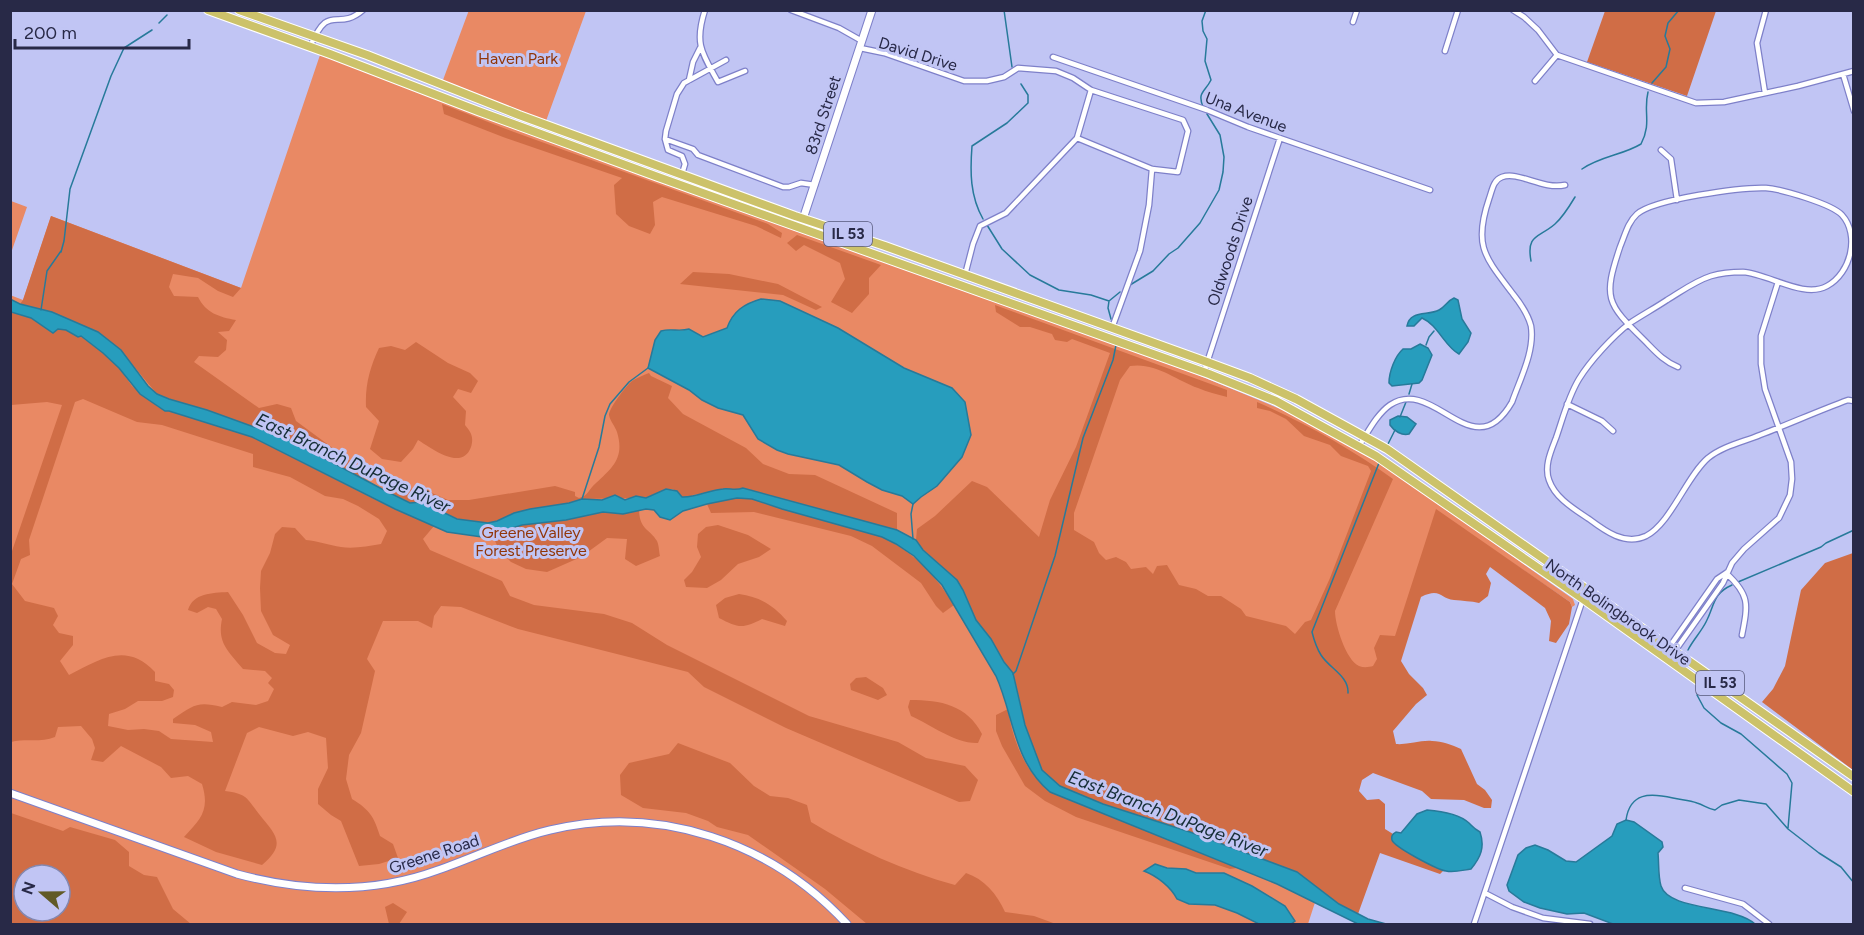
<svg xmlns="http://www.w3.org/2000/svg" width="1864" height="935" viewBox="0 0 1864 935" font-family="Figtree,sans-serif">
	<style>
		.green { fill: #e98964; fill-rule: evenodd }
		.forest { fill: #d06d46; fill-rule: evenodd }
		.water { fill: #279dbd; stroke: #277a9a; stroke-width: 1.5 }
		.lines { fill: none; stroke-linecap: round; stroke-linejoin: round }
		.stream { stroke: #277a9a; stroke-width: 1.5 }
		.street-casing { stroke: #7e80c9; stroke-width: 7 }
		.secondary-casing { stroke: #7e80c9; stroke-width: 9 }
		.primary-casing { stroke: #fff; stroke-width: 10 }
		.street { stroke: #fff; stroke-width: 4.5 }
		.secondary { stroke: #fff; stroke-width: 7 }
		.primary { stroke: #ccc26a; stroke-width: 8 }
		.labels { text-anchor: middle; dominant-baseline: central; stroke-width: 6; stroke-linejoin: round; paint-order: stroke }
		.shield { fill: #c1c5f4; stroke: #56587b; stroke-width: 1.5 }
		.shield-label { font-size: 15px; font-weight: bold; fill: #282947 }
		.street-label { font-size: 16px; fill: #282947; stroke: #c1c5f4 }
		.park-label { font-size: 16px; fill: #913609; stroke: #c1c5f4 }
		.water-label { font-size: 18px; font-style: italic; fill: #162e36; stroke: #c1c5f4 }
	</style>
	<rect width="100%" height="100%" fill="#c1c5f4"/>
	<path class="green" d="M469 10 586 11 546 121 443 80Z
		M320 55 1198 375 1290 413 1373 458 1444 505V508L1573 599 1575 605 1572 607 1570 602 1441 514 1308 924H11L10 295 23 300 51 216 241 288ZM24 875H60V911H24Z
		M11 201 27 207 11 253 10 201Z"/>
	<path class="forest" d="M1605 11H1716L1687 96 1587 62Z
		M442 104 514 132 768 224 782 233 781 238 756 226 662 197 653 202 655 225 650 234 629 226 616 214 614 185 622 178 503 137 444 114Z
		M51 216 241 288 233 297 218 291 198 278 173 274 169 287 174 296 198 297C206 313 219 317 236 320L229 331 218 332 227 340 226 350 218 357 199 356 194 362 259 408 277 404 291 408 296 421 364 471 366 481 290 440 272 426 254 427 207 410 169 399 157 394 131 363 98 332 52 312 20 304 23 300Z
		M797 235 881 265 869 278V294L852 313 831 302 845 279 840 263 804 245 796 251 787 243Z
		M693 272 729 274 778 284 822 307 816 310 783 295 680 284Z
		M995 305 1227 390V397C1217 394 1207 392 1198 388 1176 380 1155 362 1130 366L1120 380 1074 513V530L1094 542 1099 553 1106 560 1116 557 1126 562 1131 569 1146 567 1153 574 1157 566 1167 565 1179 585 1196 589 1208 596H1221L1241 609 1246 616 1286 626 1295 634 1305 622 1311 620 1330 578 1371 471 1368 466 1341 456 1330 445 1304 436 1286 419 1270 411 1257 408V402C1305 423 1351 449 1393 479L1335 611C1335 625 1346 660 1359 666 1364 668 1369 667 1373 666L1377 659 1374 648 1380 635 1395 636 1436 509 1570 602 1572 607 1569 624 1556 643 1549 641 1551 621 1545 608 1490 567 1486 574 1491 583 1488 596 1479 603C1471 601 1463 601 1454 600 1440 599 1441 587 1421 597L1401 661 1409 674 1423 688 1427 695 1416 704 1393 731 1396 744C1408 745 1420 740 1432 741 1442 741 1452 745 1461 749L1477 784 1485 790 1492 800 1491 808H1484L1464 800 1431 799 1422 791 1373 773 1362 780 1359 791 1367 800 1379 799 1385 804V829L1393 834 1392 839 1394 843 1443 871 1440 874 1380 853 1358 914 1339 904 1297 872 1190 832 1103 804 1060 786 1047 776 1042 770 1025 725 1015 680 1010 670 976 620 957 580 918 545 916 540 917 529 935 516 972 481 987 487 1039 537 1050 500 1076 447 1110 353 1072 339 1067 342 1055 340 1052 334 1030 327H1020L996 312Z
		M11 312 31 318 53 333 58 329 66 330 78 337 80 336 103 353 119 368 132 386 158 407 252 437 374 499 434 526 423 539 430 550 502 581 510 596 534 605 604 614 632 623 667 645 809 716 898 742 926 758 965 766 978 780 970 801 959 802 786 728 704 687 688 672 518 629 461 607 441 606 434 616 432 628 418 621H383L367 659 375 671 361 733 349 755 346 779 352 799C370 810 374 817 380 836L393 844 398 858 379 864 359 866 341 821 331 815 318 804V789L328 768 326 738 308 732 293 736 259 727 247 733 225 791C247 794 246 797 259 814 276 835 287 844 262 865L216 852 184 837C201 819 210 810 202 784L188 776 171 778 161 767 121 746 103 762 91 760 95 748 92 739 81 726 58 727 55 737C41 743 26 738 11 742V554L62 405 47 402 11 405ZM83 399 137 422 162 425 253 454V467L290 477 325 496 343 499 358 506 379 519 387 531 381 544C368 546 354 549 341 547 329 545 318 541 306 540L295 528 282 527 275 534 270 553 261 571 260 588 261 611 273 635 290 645 286 654 275 653 257 643 243 615 228 592C212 593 193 593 188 610L197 613 208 607 216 609 222 619C217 643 228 651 243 669L265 671 272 678 268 683 274 689 268 701 256 705 232 702 222 707C197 701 194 705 173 719V723L195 725 211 732 213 742 171 739 159 731 144 729 128 730 108 726 109 714 125 709 138 701H162L173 697 174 690 169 684 155 681V672C126 641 99 660 69 675L60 661 73 645V636L59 633 53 625 58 616 54 608 25 601 12 584 21 559 30 555 29 540 75 402Z
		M416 342 448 363 470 373 478 381 471 393 458 389 453 397 466 411 465 425C471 432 474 437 471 447 462 472 431 448 418 440L413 449 401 462 382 459 370 449 379 421 366 407C365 385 370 367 379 348L391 346 405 350Z
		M649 373 651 376 672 386 668 398 683 414 746 448 763 464 789 474 815 475 897 513V530L743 488 735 490 730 489 693 495 688 498H682L673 489H666L645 498 582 499 569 503 530 509 514 513 497 521 488 523 457 519 422 502 410 503 388 491 391 487 408 488 432 493 448 500H469L555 486 575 492V496L579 498C588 496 589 489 596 483 612 468 625 458 617 432 615 426 610 421 609 415 609 408 626 386 632 381 637 378 643 375 649 373Z
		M737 498 752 499 782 509 882 537C914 552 936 576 954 605L943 613 936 606 921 583 872 546 851 536 754 512 711 513 707 504Z
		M633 510 639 511C640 530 650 529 657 541 659 545 659 552 660 556L636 566 625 559 627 539 607 538 581 557 547 572 526 569 511 562 499 550 492 534 522 525 566 520 603 512 623 514Z
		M718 525 748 535 771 549 759 557 738 564 721 580 707 588 686 587 684 580 692 572 701 557 697 547 698 534 706 527Z
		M1853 553H1854L1853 770 1762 702 1773 689 1785 666 1801 590 1825 563Z
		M739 594C760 597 773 605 787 621L785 626 762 619C743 629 738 628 719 618L716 605 725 598Z
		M866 677 883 688 887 695 878 700 851 690 850 684 856 678Z
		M910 700C941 700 967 705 982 734L978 743C955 744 932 725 911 716L908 707Z
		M1008 709C1011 731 1019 756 1033 774 1036 778 1040 781 1043 786L1237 868 1230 869 1076 817 1045 801 1025 786 1002 746 996 731V715Z
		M678 743 730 763 754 786 770 796 788 798 807 805 811 822C856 849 904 871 955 885L966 873C984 879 997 894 1005 912L1034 916 1056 924H867L825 889 748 835 717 827 708 821 686 813 643 808 621 795 620 775 629 763 669 754Z
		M11 813 63 831 70 827 115 840 129 852V866L144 875 157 877 173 909 191 924H11ZM24 875H60V911H24Z
		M393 903 407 912 399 924H389L385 907Z"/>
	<path class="water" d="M1454 298 1458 300 1462 319 1471 333 1468 342 1459 354C1445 347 1438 325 1422 318L1414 326H1407C1410 310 1428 316 1439 310 1445 307 1447 301 1454 298Z
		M10 299 20 304 52 312 98 332 121 350 148 386 157 394 169 399 207 410 254 427 272 426 290 440 382 489 410 503 422 502 457 519 488 523 497 521 514 513 530 509 569 503 582 499 602 500 615 495 625 500 636 496 646 498 666 489 677 491 682 497C695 498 709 490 723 489 730 488 735 491 743 488L897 530 916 540 923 550 957 580 963 590 976 620 991 639 1004 662 1013 673 1025 725 1042 770 1060 786 1103 804 1190 832 1297 872 1339 904 1368 919 1386 924H1358L1277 884 1050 792C1013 761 1014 716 996 676L942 585 914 556 896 544 882 537 782 509 752 499 737 498 707 504 683 511 670 520 660 517 654 510 646 509 623 514 603 512 566 520 522 525 482 537 447 532 395 509 252 437 169 411H165L140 394 119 368 103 353 81 336 78 337 66 330 58 329 53 333 31 318 11 312Z
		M761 299 780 301 838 328 904 368 952 388 965 402 971 435 962 457 937 486 921 497 913 504 902 496 882 490 867 482 839 465 788 454 777 450 758 439 743 415 718 408 702 400 689 390 648 368 655 340 661 331C671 328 679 332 689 329L703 337 727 328C733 311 744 304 761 299Z
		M1420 344 1428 348 1432 355 1422 380 1419 383 1392 386 1389 383C1389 372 1395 356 1403 349H1411Z
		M1398 416 1407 417 1416 424 1409 434C1402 436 1394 431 1390 425V420Z
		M1427 810C1440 811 1459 814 1469 823 1473 827 1474 829 1480 832 1485 847 1481 857 1471 869 1463 870 1454 873 1446 871 1438 870 1394 847 1392 840 1391 835 1393 834 1396 832L1401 833 1417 814Z
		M1626 820 1634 822 1662 842 1663 847 1658 853C1659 863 1658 876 1661 886 1669 911 1735 905 1755 924H1613L1584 913 1567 914 1540 908 1524 902 1509 891 1507 885 1518 855 1526 848 1535 845 1548 850 1566 861 1576 862 1612 836 1617 824Z
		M1155 864 1167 868 1186 869 1196 873H1224L1252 886 1285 906 1295 921 1291 924H1259L1237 913 1215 905 1189 904 1177 899C1171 887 1157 876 1144 871Z"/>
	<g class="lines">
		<path class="stream" d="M1004 10 1012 67
			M159 23 167 15
			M1652 83 1666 67 1670 49 1665 36 1668 23 1679 10
			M1203 107C1197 92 1205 92 1211 80L1205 61 1207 39 1203 31 1202 21 1206 10
			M1582 169C1601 156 1623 155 1641 144 1652 123 1643 112 1648 92
			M983 219C970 196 970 172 972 146L1007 123 1028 103V95L1021 84
			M987 225 1002 249 1030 275 1059 290 1091 295 1109 301
			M61 252 64 241 70 189 111 76 124 48 152 30
			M1531 261C1526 234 1539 238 1555 224 1563 217 1569 207 1575 197
			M1130 285 1153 271 1169 254 1178 248 1200 223 1219 190 1223 172 1224 157 1220 135 1207 114
			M41 310 47 271 61 251
			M1111 319 1108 308 1109 301 1120 292
			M1426 345 1429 337 1434 331
			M1409 394 1412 384
			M1400 417 1406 402
			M1388 444 1395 430
			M582 499 599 447 605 416 610 404 629 382 648 368
			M913 539 911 514 913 504
			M1738 582 1821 547 1826 543 1854 530
			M1688 650C1693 640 1701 632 1706 622 1715 605 1712 594 1732 585
			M1013 674 1016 671 1055 556 1083 438 1113 360 1116 345
			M1348 693C1349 676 1329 668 1321 655 1316 647 1314 640 1312 632L1379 463
			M1697 695 1704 708 1721 723 1741 734 1787 774 1792 783 1788 828
			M1626 820C1630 792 1650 793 1673 798 1681 800 1689 800 1697 803 1704 805 1708 809 1715 810L1722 805 1739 800 1766 804 1788 829 1819 853 1841 867 1854 883"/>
		<defs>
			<path id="street" d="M705 10C694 44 702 53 718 82L745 71
				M791 10 839 28 862 41
				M1513 10 1524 17 1538 30 1557 55 1696 103 1724 102 1798 86 1854 71
				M1353 22 1357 10
				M310 47C330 0 336 33 363 10
				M860 48 884 53 964 81H987L1004 77 1018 68 1056 71 1073 78 1091 90 1183 120 1188 131 1178 172 1152 169 1077 138
				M1445 51 1458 10
				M1053 57 1207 110 1248 127 1430 190
				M1843 74 1854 111
				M689 80 693 62 700 48
				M1535 81 1557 55
				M1765 93 1757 43 1766 10
				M665 139 693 149 698 155 783 187H789L801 183 815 185
				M1661 150 1671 159 1677 200
				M682 174 685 164 682 156 668 150 665 139 666 131 677 94 684 83 726 60
				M965 275 973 244 980 226 1006 213 1077 138 1091 90
				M1112 328 1140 251 1149 205 1152 169
				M1678 367C1663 361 1655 351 1644 340 1606 303 1603 298 1620 247 1625 235 1628 222 1637 214 1654 199 1742 187 1766 188 1781 189 1832 204 1842 215 1860 235 1851 273 1827 286 1804 299 1769 274 1743 272 1733 272 1721 273 1711 276 1695 281 1682 291 1667 300 1655 308 1642 315 1630 323 1613 336 1590 361 1579 379 1568 397 1563 418 1556 438 1551 451 1544 466 1549 480 1555 498 1574 509 1589 519 1605 531 1625 546 1646 536 1671 523 1686 477 1708 458 1723 446 1743 442 1760 435 1789 424 1818 411 1848 400L1854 401
				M1204 372 1280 138
				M1567 404 1602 421 1613 431
				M1359 446C1368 432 1377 414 1390 405 1434 375 1473 470 1512 402 1520 379 1535 351 1531 326 1528 314 1521 304 1513 294 1485 257 1473 246 1489 199 1492 191 1493 180 1502 177 1519 171 1542 190 1565 185
				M1726 573C1750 595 1748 604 1742 635
				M1663 656 1717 579 1726 573
				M1668 661 1723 583 1732 563 1744 549 1779 518 1790 495 1792 479 1791 462 1765 389 1761 364V336L1778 282
				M1685 888 1743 904 1769 924
				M1485 893 1512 907 1543 918 1590 924
				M1474 924 1583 599"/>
			<path id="secondary" d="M800 228 872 10
				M10 793 237 874C304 892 373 894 438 870 476 857 511 839 550 830 660 804 771 842 847 924"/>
			<path id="primary" d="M208 10 330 54 478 111 658 177 1209 374 1276 401 1376 456 1583 599 1854 792
				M239 10 367 55 519 115 795 216 885 246 1207 362 1250 378 1296 399 1387 449 1854 777"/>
		</defs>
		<use href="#street" class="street-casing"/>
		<use href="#secondary" class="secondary-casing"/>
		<use href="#primary" class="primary-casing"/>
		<use href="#street" class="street"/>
		<use href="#secondary" class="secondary"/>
		<use href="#primary" class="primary"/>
	</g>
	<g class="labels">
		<g class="shield">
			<rect x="824" y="222" width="48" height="24" rx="4.5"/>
			<rect x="1696" y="671" width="48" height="24" rx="4.5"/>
		</g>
		<g class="shield-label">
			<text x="848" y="234">IL 53</text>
			<text x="1720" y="683">IL 53</text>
		</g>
		<g class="street-label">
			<text transform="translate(918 54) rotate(17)">David Drive</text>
			<text transform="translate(1246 112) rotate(21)">Una Avenue</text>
			<text transform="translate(823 115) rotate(-72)">83rd Street</text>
			<text transform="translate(1230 251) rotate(-72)">Oldwoods Drive</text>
			<text transform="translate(1618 612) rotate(35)">North Bolingbrook Drive</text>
			<text transform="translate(434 854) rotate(-18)">Greene Road</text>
		</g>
		<g class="park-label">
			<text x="518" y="58">Haven Park</text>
			<text x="531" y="532">Greene Valley<tspan x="531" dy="18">Forest Preserve</tspan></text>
		</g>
		<g class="water-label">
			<text transform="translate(353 463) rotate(25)">East Branch DuPage River</text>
			<text transform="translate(1168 814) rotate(21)">East Branch DuPage River</text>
		</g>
	</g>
	<rect width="1864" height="935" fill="none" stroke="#282947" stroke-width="24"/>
	<g transform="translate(42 893) rotate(290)"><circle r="28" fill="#c1c5f4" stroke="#8487af" stroke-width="1.5"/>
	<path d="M0-4.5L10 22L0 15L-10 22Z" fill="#615a26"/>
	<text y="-9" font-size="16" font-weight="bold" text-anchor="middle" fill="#282947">N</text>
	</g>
	<path d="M15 39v9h174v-9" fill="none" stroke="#282947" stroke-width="3"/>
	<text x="24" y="39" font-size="18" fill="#282947" stroke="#c1c5f4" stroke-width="4.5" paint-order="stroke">200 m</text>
</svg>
